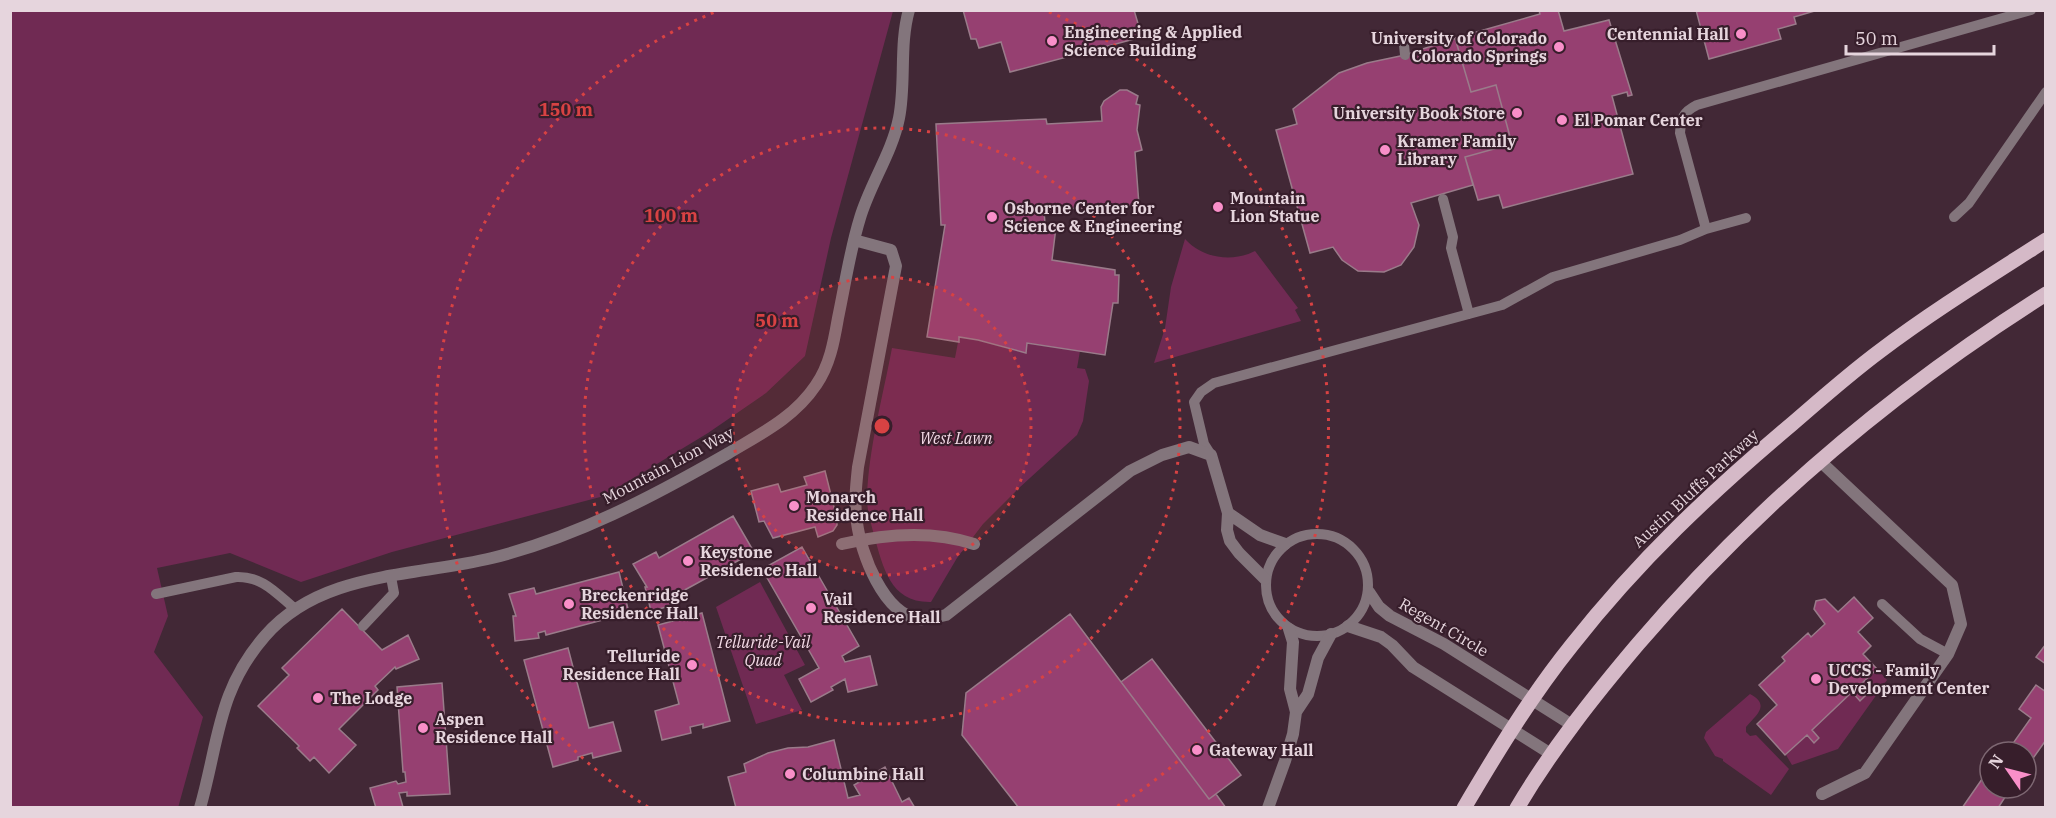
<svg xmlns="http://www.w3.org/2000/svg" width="2056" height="818" viewBox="0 0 2056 818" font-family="'IBM Plex Serif',serif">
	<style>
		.green { fill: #702a53 }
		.building { fill: #964071; stroke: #9a7b8a; stroke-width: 1.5 }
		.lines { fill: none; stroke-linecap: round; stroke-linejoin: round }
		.service { stroke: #83757c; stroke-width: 10 }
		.pedestrian { stroke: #83757c; stroke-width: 12 }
		.minor { stroke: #83757c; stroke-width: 12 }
		.primary { stroke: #d5b9c7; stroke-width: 15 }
		.ring { fill: none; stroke: #d84243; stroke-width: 3; stroke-dasharray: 3 6 }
		.poi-dot { fill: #f98fc9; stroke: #371e2b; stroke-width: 2 }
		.labels { text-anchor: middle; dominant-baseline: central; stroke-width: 4.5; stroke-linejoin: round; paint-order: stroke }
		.poi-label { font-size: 16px; font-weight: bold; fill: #e6d5dd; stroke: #371e2b; text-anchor: start }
		.park-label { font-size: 16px; font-style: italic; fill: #f3dae6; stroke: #371e2b }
		.street-label { font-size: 16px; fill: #e6d5dd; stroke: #371e2b }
		.centre { fill: #d84243; stroke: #371e2b; stroke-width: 3 }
		.ring-label { font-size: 18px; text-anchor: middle; font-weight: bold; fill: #d84243; stroke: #371e2b; stroke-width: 4.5; stroke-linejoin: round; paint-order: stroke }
	</style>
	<rect width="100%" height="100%" fill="#422836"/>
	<path class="green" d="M10 11H893L831 238 805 356 766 393 708 433 604 496 392 552 301 582 230 553 157 568 168 616 154 652 203 717 178 808 11 807Z
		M1185 239C1202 258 1232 263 1255 251L1298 308 1295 310 1301 321 1154 363 1165 328 1171 287Z
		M959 337 978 340 1025 353 1027 343 1080 351 1077 368 1085 369 1089 381 1083 421 1077 435 1019 488 983 524 957 558 931 602C890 603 883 567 874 535 871 523 867 511 867 499 868 451 883 396 892 348L955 358Z
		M760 582 805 665 784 675 802 710 756 724 716 607Z
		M1877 669 1887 680 1838 749 1792 765 1786 755 1807 735 1814 743 1820 738 1812 730 1852 692 1861 701 1866 695 1859 687Z
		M1750 694C1771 705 1756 715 1746 727V732L1750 736 1756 735 1789 769 1771 795 1723 761V759L1715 756 1704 738 1706 732Z"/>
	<path class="building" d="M963 10H1134L1142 37 1010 72 1001 42 979 48 976 39H971Z
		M1539 10H1558L1564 31 1609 20 1632 95 1628 96 1627 92 1612 96 1633 174 1503 208 1499 195 1478 200 1465 157 1512 144 1496 85 1471 92 1455 38 1540 14Z
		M1696 10H1818L1794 17 1796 24 1778 29 1781 39 1709 59Z
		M1455 38 1471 92 1496 85 1512 144 1465 157 1473 185 1411 203 1419 225 1414 247 1401 265 1384 272 1358 271 1342 260 1333 247 1310 253 1276 130 1297 124 1293 109 1339 73 1367 63 1405 55Z
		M1120 90H1127L1138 96 1136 104 1140 105 1137 130 1142 150 1135 152 1139 205 1044 210 1045 224 1056 227 1052 260 1115 270V275H1119L1118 303H1113L1105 355 1027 343 1026 353 978 340 959 337V342L927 337 945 225H941L936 124 1046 119 1047 124 1102 121 1101 107 1104 101Z
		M825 471 837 519V525L833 531 818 537 815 527 773 538 764 521 759 522 751 491 778 484 781 492 807 485 804 477Z
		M733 516 754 552 672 597 674 605 651 611 645 587H647L633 564 656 552 659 558Z
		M802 547 859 646 842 656 845 662 870 656 877 685 848 692 845 679 831 687 833 690 811 702 799 679 819 668 762 569Z
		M619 572 629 613 546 635 545 631 538 633 539 638 515 641 513 616H516L509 594 534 588 536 594Z
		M1854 597 1873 618 1858 632 1871 646 1863 654 1877 669 1858 687 1866 695 1860 701 1852 692 1812 730 1819 738 1814 743 1807 735 1785 755 1757 724 1777 705 1759 685 1785 661 1782 657 1808 633 1811 637 1825 624 1814 609 1816 601 1825 599 1838 612Z
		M342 609 382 650 408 635 419 659 396 669 395 667 375 686 378 690 339 729 356 745 329 773 314 757 310 761 297 748 299 746 258 706 289 675 282 668Z
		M702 613 730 721 703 728V724L690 727 691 733 662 740 655 711 679 704 658 625Z
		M1070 614 1209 799 1216 794 1226 808H1019L962 735 966 693Z
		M2046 644V664L2036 657Z
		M568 648 589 728 613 722 621 751 593 758 592 753 578 757V760L553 767 524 660Z
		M1152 659 1241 775 1209 799 1121 682Z
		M442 683 450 794 407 796V792L399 793 403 807 376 808 370 788 396 781 398 784 406 782 405 772H403L397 687Z
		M2036 685 2046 692V740L2029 764 2026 761V752H2013L2009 749 2031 718 2019 709Z
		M834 740 848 798 860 795 854 785 885 767 902 802 909 798 915 808H736L728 777 746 772 744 764 768 753 788 748 808 747Z
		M1989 769 1990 788H2011L1998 808H1962Z"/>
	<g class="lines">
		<path class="service" d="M1404 45 1405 55
			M1443 199 1453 237 1451 248 1469 314
			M1954 217 1969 203 2046 92
			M1706 229 1680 133C1681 118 1683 112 1697 105L2031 10
			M1211 455 1204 444 1194 402 1201 392 1214 383 1502 305 1553 277 1680 240 1706 229 1746 218
			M1266 585a51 51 0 1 1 102 0a51 51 0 1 1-102 0Z
			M156 594 236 577C262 576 275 592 294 608
			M1882 604 1920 639 1948 654
			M363 626 394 593 391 577"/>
		<path class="pedestrian" d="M842 544C885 534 932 530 974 544"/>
		<path class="minor" d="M854 240 891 250 896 266 858 467C856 486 854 504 857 523 861 553 883 614 919 619 928 620 937 617 946 615L1130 471 1162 455 1189 447 1211 455 1228 513 1227 530 1230 541 1239 553 1265 579
			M1820 461 1952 585 1961 624 1948 654 1865 773 1822 794
			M1228 513 1260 535 1285 544
			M1369 592 1379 607 1390 616 1444 644 1572 725
			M1348 626 1381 637 1392 645 1413 667 1551 754
			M1289 629 1293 642 1290 689 1296 712
			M200 808C219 742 217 691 265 636 321 571 414 577 492 558 576 537 652 497 727 454 760 434 794 418 816 385 830 365 834 341 838 318 845 285 850 250 860 218 870 184 892 153 899 118 906 83 899 45 909 10
			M1268 808 1285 761 1293 734 1296 712 1308 694 1318 658 1331 634"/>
		<path class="primary" d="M1464 808C1497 752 1531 696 1572 645 1638 561 1711 492 1792 424 1821 399 1849 374 1880 351 1933 311 1990 276 2046 240
			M1517 808C1552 749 1594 696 1638 644 1756 506 1892 391 2046 294"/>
	</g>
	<circle cx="882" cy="426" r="149" fill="#d84243" fill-opacity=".12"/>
	<g class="ring">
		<circle cx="882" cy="426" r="149"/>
		<circle cx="882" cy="426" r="298"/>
		<path d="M648 807A447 447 0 0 1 715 12M1049 12A447 447 0 0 1 1116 807"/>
	</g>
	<g class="poi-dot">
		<circle cx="1741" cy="34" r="6"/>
		<circle cx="1052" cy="41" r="6"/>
		<circle cx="1559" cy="47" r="6"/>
		<circle cx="1517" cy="113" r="6"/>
		<circle cx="1562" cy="120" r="6"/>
		<circle cx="1385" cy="150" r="6"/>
		<circle cx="1218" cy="207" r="6"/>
		<circle cx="992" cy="217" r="6"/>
		<circle cx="794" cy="506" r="6"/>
		<circle cx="688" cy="561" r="6"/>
		<circle cx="569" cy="604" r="6"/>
		<circle cx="811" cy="608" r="6"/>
		<circle cx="692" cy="665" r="6"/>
		<circle cx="1816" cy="679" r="6"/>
		<circle cx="318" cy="698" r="6"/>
		<circle cx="423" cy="728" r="6"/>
		<circle cx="1197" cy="750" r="6"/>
		<circle cx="790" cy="774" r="6"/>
	</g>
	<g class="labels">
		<g class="poi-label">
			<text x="1064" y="32">Engineering &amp; Applied<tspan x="1064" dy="18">Science Building</tspan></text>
			<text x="1729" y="34" text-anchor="end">Centennial Hall</text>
			<text x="1547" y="38" text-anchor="end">University of Colorado<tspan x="1547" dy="18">Colorado Springs</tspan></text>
			<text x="1505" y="113" text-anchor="end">University Book Store</text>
			<text x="1574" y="120">El Pomar Center</text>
			<text x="1397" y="141">Kramer Family<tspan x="1397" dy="18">Library</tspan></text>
			<text x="1230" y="198">Mountain<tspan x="1230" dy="18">Lion Statue</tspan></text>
			<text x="1004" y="208">Osborne Center for<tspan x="1004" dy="18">Science &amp; Engineering</tspan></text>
			<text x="806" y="497">Monarch<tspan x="806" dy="18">Residence Hall</tspan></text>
			<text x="700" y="552">Keystone<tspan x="700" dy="18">Residence Hall</tspan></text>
			<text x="581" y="595">Breckenridge<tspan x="581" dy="18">Residence Hall</tspan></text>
			<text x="823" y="599">Vail<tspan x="823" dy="18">Residence Hall</tspan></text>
			<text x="680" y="656" text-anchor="end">Telluride<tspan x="680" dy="18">Residence Hall</tspan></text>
			<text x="1828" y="670">UCCS - Family<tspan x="1828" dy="18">Development Center</tspan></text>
			<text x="330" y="698">The Lodge</text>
			<text x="435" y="719">Aspen<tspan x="435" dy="18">Residence Hall</tspan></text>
			<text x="1209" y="750">Gateway Hall</text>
			<text x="802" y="774">Columbine Hall</text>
		</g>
		<g class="park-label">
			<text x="956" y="438">West Lawn</text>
			<text x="763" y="642">Telluride-Vail<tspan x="763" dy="18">Quad</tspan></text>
		</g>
		<g class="street-label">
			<text transform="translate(668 465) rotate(-28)">Mountain Lion Way</text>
			<text transform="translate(1695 488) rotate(-43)">Austin Bluffs Parkway</text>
			<text transform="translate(1444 627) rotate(30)">Regent Circle</text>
		</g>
	</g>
	<circle cx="882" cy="426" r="9" class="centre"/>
	<g class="ring-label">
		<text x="566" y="116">150 m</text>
		<text x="671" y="222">100 m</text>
		<text x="777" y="327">50 m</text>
	</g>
	<rect width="2056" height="818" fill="none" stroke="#e6d5dd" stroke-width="24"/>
	<g transform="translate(2008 770) rotate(305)"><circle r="28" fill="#371e2b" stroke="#7d6772" stroke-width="1.5"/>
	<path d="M0-4.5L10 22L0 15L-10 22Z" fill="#f98fc9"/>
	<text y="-9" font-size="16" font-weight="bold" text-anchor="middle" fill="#e6d5dd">N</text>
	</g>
	<path d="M1846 45v9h148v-9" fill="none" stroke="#e6d5dd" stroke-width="3"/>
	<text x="1855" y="45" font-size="18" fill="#e6d5dd" stroke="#371e2b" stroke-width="4.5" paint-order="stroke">50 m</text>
</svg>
